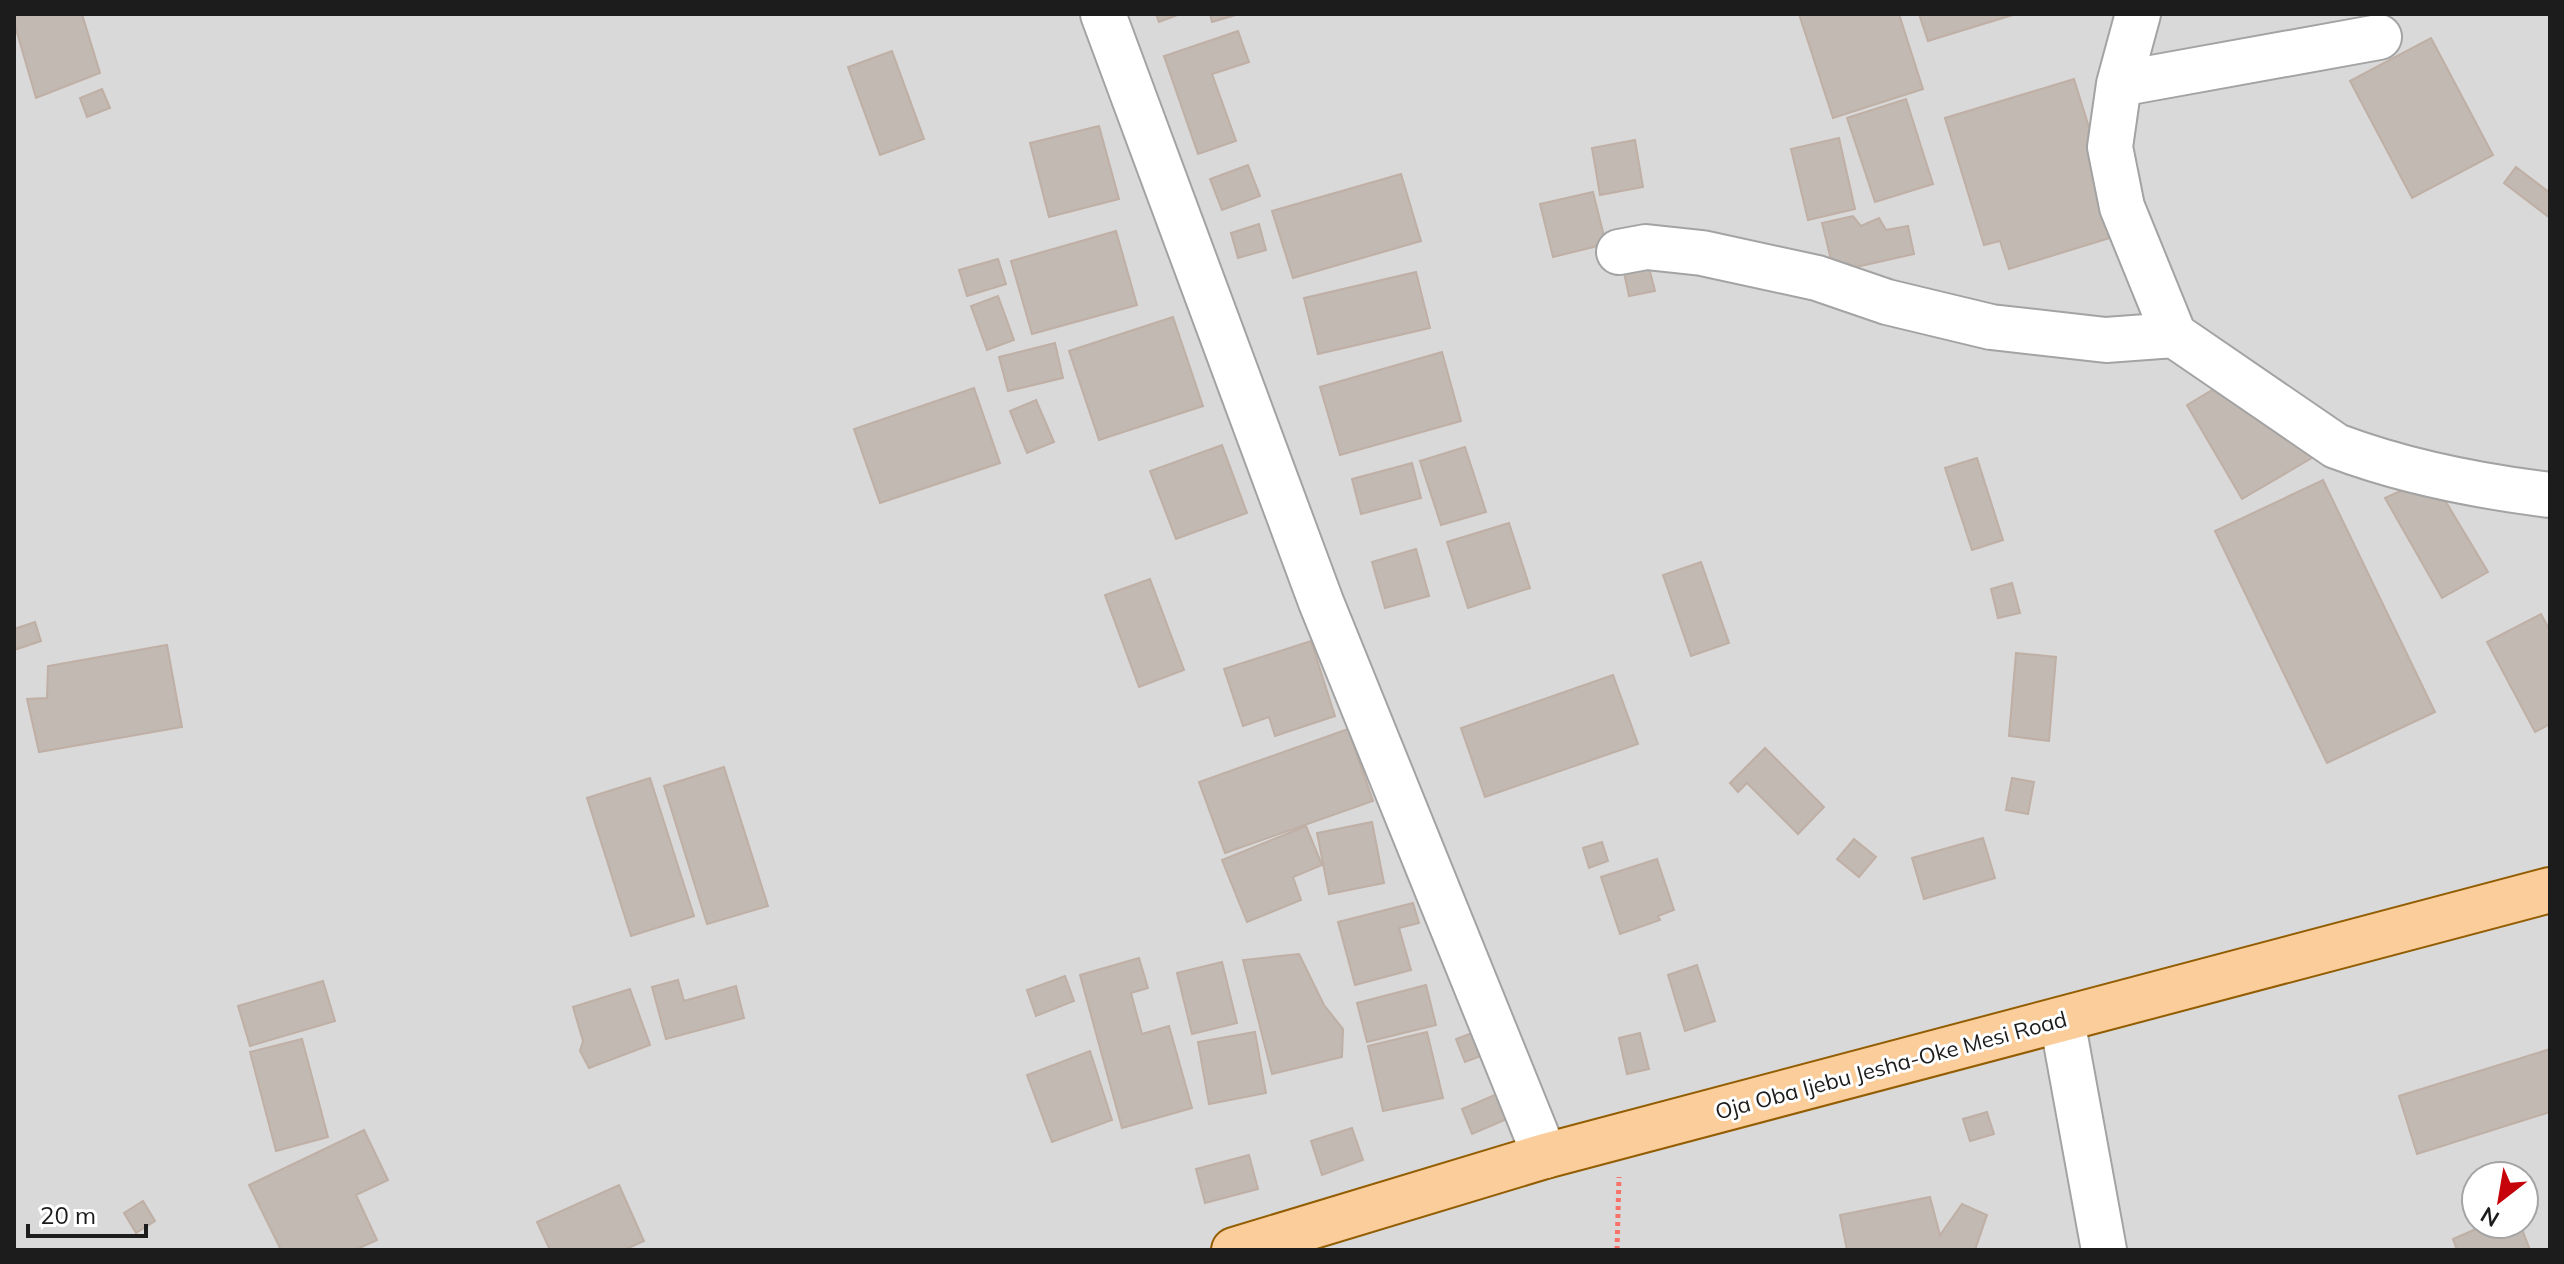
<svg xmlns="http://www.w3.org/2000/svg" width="2564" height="1264" viewBox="0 0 2564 1264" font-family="Mulish,sans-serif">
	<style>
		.residential { fill: #dad9d9; fill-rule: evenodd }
		.building { fill: #c2b9b2; stroke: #bfafa5; stroke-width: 2 }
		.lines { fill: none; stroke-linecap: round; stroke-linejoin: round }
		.minor-casing { stroke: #a3a3a3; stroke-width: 48 }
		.major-casing { stroke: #935d02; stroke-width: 48 }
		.path { stroke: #f87269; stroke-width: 5; stroke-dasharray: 4 4; stroke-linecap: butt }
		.minor { stroke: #fff; stroke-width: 44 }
		.major { stroke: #facd9a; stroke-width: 44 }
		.labels { text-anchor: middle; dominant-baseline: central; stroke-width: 6; stroke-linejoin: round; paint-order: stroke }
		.street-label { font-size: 22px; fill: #1c1c1c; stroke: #fff }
	</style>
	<rect width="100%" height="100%" fill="#eee9e2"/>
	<path class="residential" d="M14 14H2550V1250H14ZM2476 1176H2524V1224H2476Z"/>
	<path class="building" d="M14 14H82L100 73 36 98 14 22Z
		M1156 14H1180L1159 22Z
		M1210 14H1239L1212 22Z
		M1799 14H1899L1923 89 1833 118Z
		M1919 14H2016L1928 41Z
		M1238 31 1249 62 1212 74 1236 141 1198 154 1164 56Z
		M2431 38 2493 155 2412 198 2350 81Z
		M892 51 924 139 880 155 848 67Z
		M2074 79 2114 208 2113 237 2009 269 2000 241 1984 245 1945 118Z
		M102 89 110 108 87 117 80 98Z
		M1906 99 1933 184 1875 202 1847 118Z
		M1099 126 1119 199 1049 217 1030 143Z
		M1839 138 1855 209 1808 220 1791 149Z
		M1635 140 1643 187 1600 195 1592 148Z
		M1248 165 1260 196 1222 210 1210 179Z
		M2516 167 2550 193V218L2504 183Z
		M1401 174 1421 241 1293 278 1272 211Z
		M1593 192 1606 244 1553 257 1540 204Z
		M1853 216 1861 226 1879 218 1886 230 1908 226 1914 254 1834 272 1822 223Z
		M1259 224 1266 250 1238 258 1231 233Z
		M1116 231 1137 305 1032 334 1011 261Z
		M998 259 1006 284 967 296 959 270Z
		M1648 264 1655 291 1629 296 1623 268Z
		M1416 272 1430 328 1318 354 1304 298Z
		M998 296 1014 340 987 350 971 306Z
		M1173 317 1203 406 1099 440 1069 351Z
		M1055 343 1063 378 1008 391 999 357Z
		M1442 352 1461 421 1340 455 1320 387Z
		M2224 383 2317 455 2242 499 2187 405Z
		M974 388 1000 463 880 503 854 429Z
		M1036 400 1054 442 1027 453 1010 411Z
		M1222 445 1247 513 1176 539 1150 471Z
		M1465 447 1486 512 1441 525 1420 461Z
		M1977 458 2003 540 1972 550 1945 468Z
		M1412 463 1421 498 1361 514 1352 479Z
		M2431 477 2488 572 2442 598 2385 498Z
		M2323 480 2435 712 2327 763 2215 531Z
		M1509 523 1530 588 1468 608 1447 542Z
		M1416 549 1429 596 1385 608 1372 562Z
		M1701 562 1729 643 1691 656 1663 575Z
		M1150 579 1184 670 1139 687 1105 595Z
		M2012 583 2020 613 1998 618 1991 589Z
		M2541 614 2550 631V724L2535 732 2487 642Z
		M35 622 41 641 14 650V629Z
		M1311 641 1335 716 1275 736 1269 717 1243 726 1224 669Z
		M167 645 182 727 39 752 27 699 47 698 48 666Z
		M2016 653 2056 657 2049 741 2009 736Z
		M1613 675 1638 744 1485 797 1461 728Z
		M1348 729 1373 801 1225 853 1199 782Z
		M1765 748 1824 807 1798 834 1747 783 1738 792 1730 783Z
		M724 767 768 906 707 924 664 786Z
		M650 778 694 916 631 936 587 798Z
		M2012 778 2034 782 2028 814 2006 810Z
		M1372 822 1384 883 1329 894 1317 833Z
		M1306 826 1322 865 1293 877 1301 900 1247 922 1222 860Z
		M1983 838 1995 878 1924 899 1912 858Z
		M1854 839 1876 857 1859 877 1837 859Z
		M1602 842 1608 861 1589 868 1583 848Z
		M1657 859 1674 910 1658 916 1660 920 1620 934 1601 877Z
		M1413 903 1419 923 1399 928 1411 970 1355 985 1338 922Z
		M1299 954 1324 1005 1343 1029 1342 1057 1272 1074 1243 960Z
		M1139 958 1148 988 1131 993 1142 1034 1169 1026 1192 1108 1122 1128 1080 975Z
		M1222 962 1237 1023 1192 1034 1177 973Z
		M1697 965 1715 1021 1685 1031 1668 975Z
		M1065 976 1074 1001 1036 1016 1027 990Z
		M678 980 684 1001 736 986 744 1018 666 1039 652 987Z
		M323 981 335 1021 250 1046 238 1006Z
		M1426 985 1436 1025 1367 1042 1357 1003Z
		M630 989 650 1045 589 1068 580 1051 583 1041 573 1007Z
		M1480 1030 1489 1053 1465 1062 1456 1039Z
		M1255 1032 1266 1093 1209 1104 1198 1042Z
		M1427 1032 1443 1098 1383 1111 1368 1046Z
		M1640 1033 1649 1069 1627 1074 1619 1038Z
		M302 1039 328 1137 276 1151 250 1052Z
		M2550 1049V1112L2417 1154 2399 1096Z
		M1090 1051 1112 1120 1052 1142 1027 1075Z
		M1497 1094 1507 1119 1472 1134 1462 1109Z
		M1987 1112 1994 1134 1970 1141 1963 1119Z
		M1352 1128 1363 1160 1322 1175 1311 1141Z
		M364 1130 388 1180 356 1195 377 1240 355 1250H281L249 1185Z
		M1249 1155 1258 1189 1205 1203 1196 1169Z
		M619 1185 644 1241 624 1250H550L537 1222Z
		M1930 1197 1940 1235 1962 1204 1987 1215 1975 1250H1847L1840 1215Z
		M143 1201 155 1221 136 1233 124 1213Z
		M2487 1224H2520L2530 1250H2457L2453 1239Z"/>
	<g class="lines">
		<defs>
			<path id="minor" d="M1103 14 1321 602 1545 1156
				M2138 14 2119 84 2110 147 2122 207 2174 335 2336 446C2405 472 2477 486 2550 495
				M2119 84 2379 37
				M1619 252 1646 247 1702 253 1817 278 1887 302 1991 327 2106 340 2174 335
				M2062 1020 2104 1250"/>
			<path id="major" d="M1234 1250 1545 1156 2550 890"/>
		</defs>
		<use href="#minor" class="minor-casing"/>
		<use href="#major" class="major-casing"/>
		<path class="path" d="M1617 1250 1619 1177"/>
		<use href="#minor" class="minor"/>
		<use href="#major" class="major"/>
	</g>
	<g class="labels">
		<g class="street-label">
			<text transform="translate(1891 1065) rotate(-15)">Oja Oba Ijebu Jesha-Oke Mesi Road</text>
		</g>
	</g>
	<rect width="2564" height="1264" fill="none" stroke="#1c1c1c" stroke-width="32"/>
	<g transform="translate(2500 1200) rotate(211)"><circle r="38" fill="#ffffff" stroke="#a4a4a4" stroke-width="2"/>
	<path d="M0-6L14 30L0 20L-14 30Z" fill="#c6030a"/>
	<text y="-12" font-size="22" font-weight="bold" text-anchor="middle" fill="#1c1c1c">N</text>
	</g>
	<path d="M28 1224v12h118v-12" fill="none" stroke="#1c1c1c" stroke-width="4"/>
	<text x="40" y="1224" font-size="24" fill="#1c1c1c" stroke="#ffffff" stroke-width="6" paint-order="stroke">20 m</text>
</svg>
